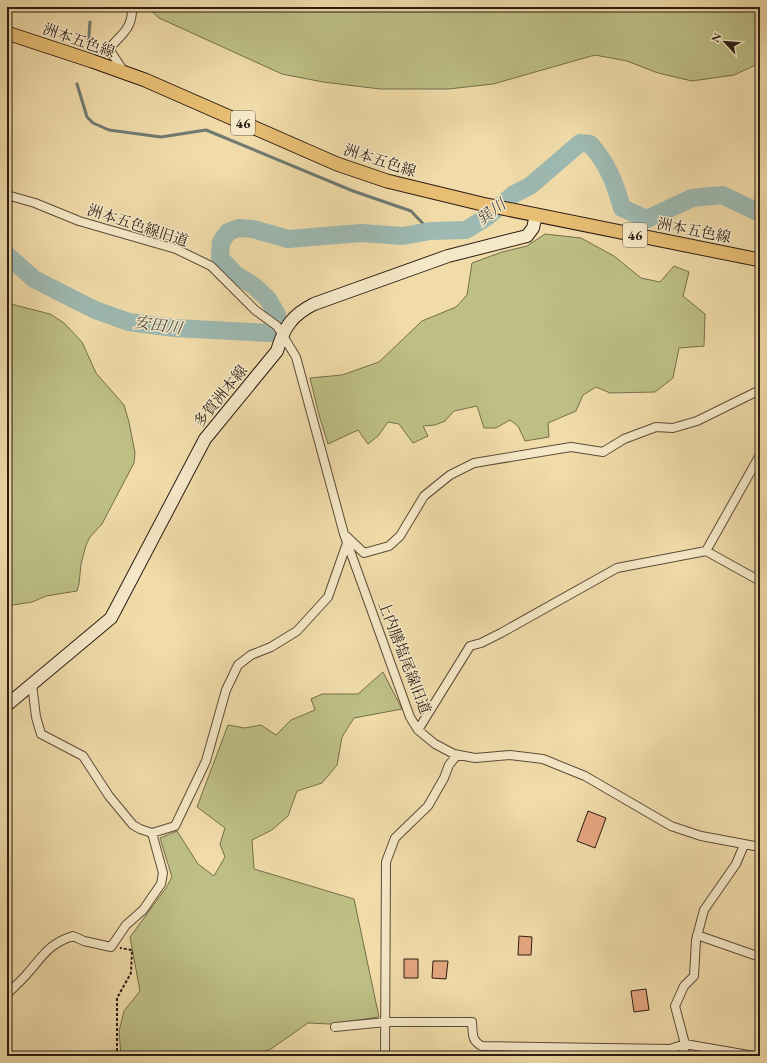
<svg xmlns="http://www.w3.org/2000/svg" width="767" height="1063" viewBox="0 0 767 1063" font-family="'EB Garamond','Noto Serif JP',serif">
	<style>
		.green { fill: #bdbf85; stroke: #746e4c }
		.lines { fill: none; stroke-linecap: round; stroke-linejoin: round }
		.stream { stroke: #6f7a72; stroke-width: 3 }
		.river { stroke: #9db9b1; stroke-width: 18 }
		.building { fill: #e4a57e; stroke: #2b1c13 }
		.street-casing { stroke: #5c4c38; stroke-width: 10 }
		.secondary-casing { stroke: #2b1c13; stroke-width: 14 }
		.primary-casing { stroke: #2b1c13; stroke-width: 15 }
		.path { stroke: #2b1c13; stroke-width: 2; stroke-dasharray: 3 2; stroke-linecap: butt }
		.street { stroke: #f5e8c7; stroke-width: 8 }
		.secondary { stroke: #f5e8c7; stroke-width: 12 }
		.primary { stroke: #e8be74; stroke-width: 13 }
		.labels { text-anchor: middle; dominant-baseline: central; stroke-width: 3; stroke-linejoin: round; paint-order: stroke }
		.shield { fill: #f5e8c7; stroke: #685949; stroke-width: 1 }
		.shield-label { font-size: 14px; font-weight: bold; fill: #2b1c13 }
		.street-label { font-size: 15px; fill: #2b1c13; stroke: #f5e8c7 }
		.water-label { font-size: 16px; font-style: italic; fill: #4d4b42; stroke: #f5e8c7 }
	</style>
	<rect width="100%" height="100%" fill="#f0dba9"/>
	<filter id="stains"><feTurbulence type="fractalNoise" baseFrequency=".005" numOctaves="4"/><feColorMatrix values="0 0 0 0 .2 0 0 0 0 .09 0 0 0 0 .02 0 0 0 .5 -.17"/></filter>
	<radialGradient id="worn" r=".72"><stop offset=".6" stop-color="#630" stop-opacity="0"/><stop offset="1" stop-color="#630" stop-opacity=".3"/></radialGradient>
	<path class="green" d="M147 7H760V63L734 75 692 81 658 73 627 61 595 55 493 84 448 89H380L323 82 282 74 159 18Z
		M545 234 581 238 614 256 641 278 660 282 674 266 689 272 683 296 705 314 704 346 679 348 673 378 655 392 610 393 596 387 583 395 576 411 548 423 549 437 525 441 518 426 510 420 496 428H484L477 406 454 411 445 421 435 425 423 426 428 436 413 443 399 424 388 422 378 436 368 444 358 430 328 444 319 415 310 378 342 375 379 362 422 321 456 307 467 295 472 263 502 252 527 246Z
		M7 303 50 314 64 323 82 342 96 373 124 405 129 422 135 453 134 463 102 524 90 537 86 545 81 564 79 584 77 591 46 596 32 602 7 606Z
		M383 672 402 709 354 718 342 737 337 765 322 783 297 791 288 816 272 830 252 840 254 869 354 899 379 1017 330 1024 308 1023 271 1049 258 1053 235 1056H121L119 1031 124 1011 140 991 130 937 166 888 172 877 160 838 177 831 198 864 214 876 225 857 220 844 225 828 197 807 228 725 245 728 261 725 276 735 291 720 315 710 311 699 322 694H358Z"/>
	<g class="lines">
		<path class="stream" d="M88 47 90 22
			M77 84 87 117 93 123 109 130 161 137 206 130 353 191 411 211 430 231"/>
		<path class="river" d="M7 255 34 279 95 310 129 322 174 328 269 333 277 315 268 299 254 286 235 274 220 258 221 242 228 232 239 228 253 229 288 239 361 233 403 236 430 231 466 230 487 217 514 194 530 186 580 143 590 144C608 164 615 183 622 208L647 219 692 198 722 195 760 213"/>
	</g>
	<path class="building" d="M588 811 606 818 595 848 577 841Z
		M519 936 532 937 531 955H518Z
		M404 959H418V978H404Z
		M433 961H448L446 979 432 978Z
		M646 989 649 1010 634 1012 631 991Z"/>
	<g class="lines">
		<defs>
			<path id="street" d="M124 72 109 49C121 34 133 29 132 7
				M7 195 35 203 79 221 176 249 211 266 255 310 277 326 296 357 344 534 410 717 418 730 435 744 454 754 475 758 510 755 543 759 585 776 671 826 701 836 760 847
				M346 536 364 553 389 546 400 536 424 496 450 475 474 463 571 447 603 452 624 439 656 427 673 428 697 421 760 390
				M706 551 760 455
				M32 684 36 717 41 734 83 756 109 796 133 825 140 829 152 833 175 826 206 761 226 690 238 665 251 655 271 647 297 631 328 597 347 543
				M418 730 470 646 481 643 501 633 617 568 706 551 760 581
				M697 935 760 957
				M7 994C14 987 21 981 27 974 43 956 48 944 73 936L84 941 111 947 126 925 143 910 161 884 163 873 152 833
				M335 1027 386 1022H472C473 1033 471 1041 482 1046L670 1049 685 1044 754 1056
				M385 1056 386 862 395 838 428 806 444 778 449 765 457 755
				M683 1056 685 1044 675 1006 684 986 694 976 696 940 704 910 736 864 744 845"/>
			<path id="secondary" d="M7 705 111 618 205 439 277 351C284 327 292 315 314 304L448 256 527 236 533 228 536 215"/>
			<path id="primary" d="M7 33 92 61 145 80 337 164 387 181 482 204 760 260"/>
		</defs>
		<use href="#street" class="street-casing"/>
		<use href="#secondary" class="secondary-casing"/>
		<use href="#primary" class="primary-casing"/>
		<path class="path" d="M117 1056V998L131 973 132 950 120 948"/>
		<use href="#street" class="street"/>
		<use href="#secondary" class="secondary"/>
		<use href="#primary" class="primary"/>
	</g>
	<g class="labels">
		<g class="shield">
			<rect x="231" y="111" width="24" height="24" rx="3"/>
			<rect x="623" y="223" width="24" height="24" rx="3"/>
		</g>
		<g class="shield-label">
			<text x="243" y="123">46</text>
			<text x="635" y="235">46</text>
		</g>
		<g class="street-label">
			<text transform="translate(79 40) rotate(19)">洲本五色線</text>
			<text transform="translate(380 160) rotate(18)">洲本五色線</text>
			<text transform="translate(138 225) rotate(18)">洲本五色線旧道</text>
			<text transform="translate(694 230) rotate(11)">洲本五色線</text>
			<text transform="translate(220 396) rotate(-51)">多賀洲本線</text>
			<text transform="translate(405 657) rotate(69)">上内膳塩尾線旧道</text>
		</g>
		<g class="water-label">
			<text transform="translate(491 212) rotate(-37)">巽川</text>
			<text transform="translate(158 325) rotate(8)">安田川</text>
		</g>
	</g>
	<rect width="767" height="1063" fill="none" stroke="#f0dba9" stroke-width="24"/>
	<rect x="8" y="8" width="751" height="1047" fill="none" stroke="#2b1c13" stroke-width="2"/>
	<rect x="12" y="12" width="743" height="1039" fill="none" stroke="#2b1c13"/>
	<g transform="translate(725 42) rotate(296)" stroke="#f5e8c7" stroke-width="3" paint-order="stroke">
	<path d="M0-3L7 15L0 10L-7 15Z" fill="#2b1c13"/>
	<text y="-6" font-size="11" font-weight="bold" text-anchor="middle" fill="#2b1c13">N</text>
	</g>
	<rect width="100%" height="100%" filter="url(#stains)"/>
	<rect width="100%" height="100%" fill="url(#worn)"/>
</svg>
